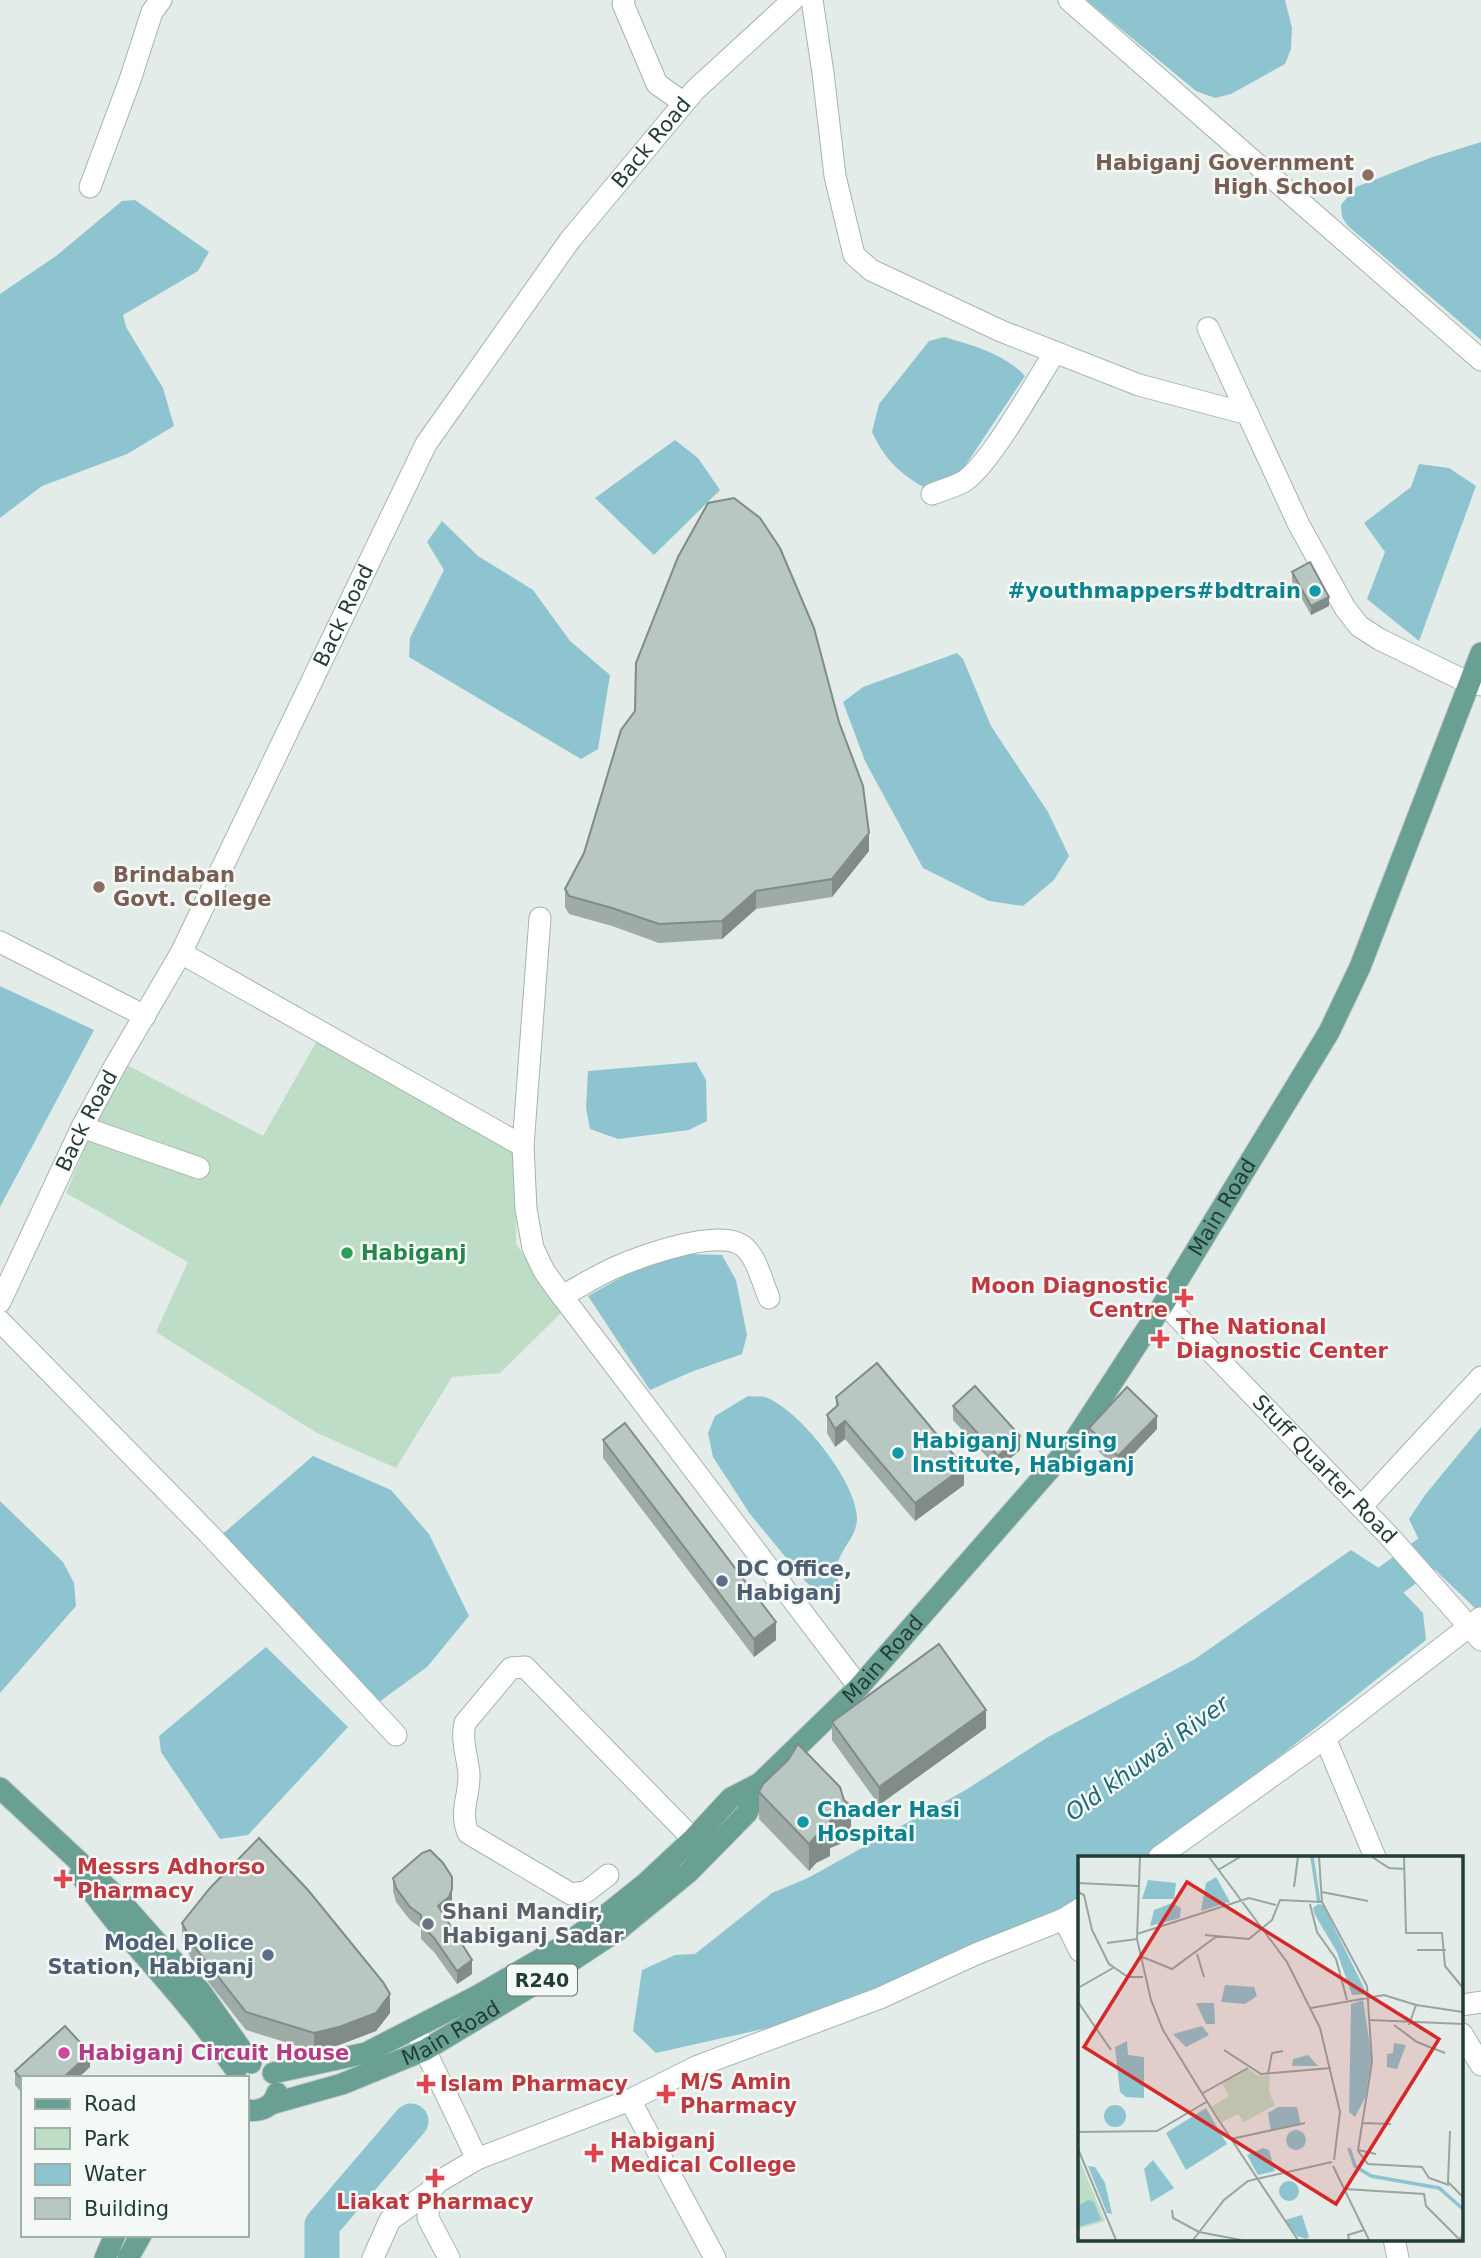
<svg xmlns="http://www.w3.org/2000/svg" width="1481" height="2258" viewBox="0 0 1481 2258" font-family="'DejaVu Sans',sans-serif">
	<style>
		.green { fill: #bdddc6 }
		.water { fill: #8dc4cf }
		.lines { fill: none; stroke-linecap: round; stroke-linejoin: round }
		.river { stroke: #8dc4cf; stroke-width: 35 }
		.minor-casing { stroke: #a6b4af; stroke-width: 23 }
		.major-casing { stroke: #c1c9c7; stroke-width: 23 }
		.minor { stroke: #fff; stroke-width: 21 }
		.major { stroke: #69a093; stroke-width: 21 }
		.wall { fill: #9eaba6 }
		.shaded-wall { fill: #818b87 }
		.building { fill: #b8c7c1; stroke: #818b87; stroke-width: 2 }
		.education-dot { fill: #8d6e63; stroke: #f4f9f6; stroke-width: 2.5 }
		.culture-dot { fill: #0f9aa8; stroke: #f4f9f6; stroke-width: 2.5 }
		.leisure-dot { fill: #2e9e5b; stroke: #f4f9f6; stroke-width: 2.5 }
		.health-dot { fill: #e0444e; stroke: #f4f9f6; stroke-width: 2.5 }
		.service-dot { fill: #5c6f8a; stroke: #f4f9f6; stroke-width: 2.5 }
		.worship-dot { fill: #6b7280; stroke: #f4f9f6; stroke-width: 2.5 }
		.hotel-dot { fill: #d1479c; stroke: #f4f9f6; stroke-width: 2.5 }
		.labels { text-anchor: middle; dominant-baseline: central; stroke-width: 5; stroke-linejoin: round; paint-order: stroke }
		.shield { fill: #f4f9f6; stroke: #627570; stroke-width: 2 }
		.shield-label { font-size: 19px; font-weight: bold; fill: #233d36 }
		.street-label { font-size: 21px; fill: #233d36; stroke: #f4f9f6 }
		.education-label { font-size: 21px; font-weight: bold; fill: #785e54; stroke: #f4f9f6; text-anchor: end }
		.culture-label { font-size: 21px; font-weight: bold; fill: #0d838f; stroke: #f4f9f6; text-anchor: start }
		.leisure-label { font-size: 21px; font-weight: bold; fill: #27864d; stroke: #f4f9f6; text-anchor: start }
		.health-label { font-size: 21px; font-weight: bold; fill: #be3a42; stroke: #f4f9f6; text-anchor: start }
		.service-label { font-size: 21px; font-weight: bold; fill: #4e5e75; stroke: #f4f9f6; text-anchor: start }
		.worship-label { font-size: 21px; font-weight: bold; fill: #5b616d; stroke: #f4f9f6; text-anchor: start }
		.hotel-label { font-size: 21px; font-weight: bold; fill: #b23c85; stroke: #f4f9f6; text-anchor: start }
		.water-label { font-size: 23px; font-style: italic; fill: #1f6877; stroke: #f4f9f6 }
		.inset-river { fill: none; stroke: #8dc4cf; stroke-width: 3.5 }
		.inset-road { fill: none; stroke: #96a6a1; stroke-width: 2 }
		.view { fill: #d62828; fill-opacity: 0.15; stroke: #d62828; stroke-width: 3.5 }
		.inset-edge { fill: none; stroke: #233d36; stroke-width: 3.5 }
	</style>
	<rect width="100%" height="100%" fill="#e3ece8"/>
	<path class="green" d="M318 1039 517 1141 516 1244 562 1312 500 1373 452 1377 396 1468 317 1433 156 1332 188 1262 66 1193 121 1062 263 1136Z"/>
	<path class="water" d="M1086 0H1285L1292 28 1291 49 1285 64 1231 94 1215 98 1196 91Z
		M1481 142V340L1348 226 1342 217 1341 205 1356 187 1430 158Z
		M135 200 209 252 198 271 123 315 126 327 163 388 174 426 127 454 42 486 0 518V294L56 256 122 201Z
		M944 337C972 345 1005 354 1025 376L955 481 933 492C903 477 886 462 872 432L879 404 929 341Z
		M675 440 698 458 720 490 654 555 595 498Z
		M1419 464 1449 468 1476 486 1419 641 1367 599 1385 552 1364 523 1411 487Z
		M442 521 478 556 533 590 570 641 610 675 598 749 581 759 409 657 410 638 444 570 427 542Z
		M957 653 963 659 991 726 1048 812 1069 856 1054 880 1023 906 989 901 923 868 865 761 843 702 863 687Z
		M0 986 94 1030 0 1207Z
		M696 1062 706 1080 707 1121 689 1130 618 1139 590 1129 586 1108 588 1071Z
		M684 1254 722 1255 736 1280 747 1335 742 1354 691 1372 650 1390 588 1296 643 1265Z
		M748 1396C754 1397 760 1396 765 1397 798 1408 857 1482 857 1518 857 1536 843 1546 838 1562 836 1568 838 1576 838 1583L832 1588 814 1589 806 1582 750 1514 713 1457 708 1433 715 1416Z
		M1481 1427V1608L1477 1610 1432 1567 1409 1519 1425 1495Z
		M313 1456 391 1490 429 1534 469 1616 427 1667 368 1710 211 1544Z
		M0 1501 63 1562 74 1583 76 1606 0 1693Z
		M1351 1550 1382 1570 1423 1613 1426 1640 1246 1783 1146 1857H1080V1904L803 2020 656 2053 633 2031 642 1970 675 1955 695 1954 772 1893 808 1878 964 1791 1048 1737 1195 1659Z
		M266 1647 348 1727 248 1835 220 1839 161 1752 159 1736Z"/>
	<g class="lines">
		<path class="river" d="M1353 1608 1469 1523 1481 1504
			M322 2258V2225L411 2121"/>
		<defs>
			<g id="minor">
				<path d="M624 0 623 4 657 84 684 103"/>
				<path d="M812 0 823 73 835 176 854 255 871 270 1001 331 1139 385 1248 414"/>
				<path d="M1069 0 1481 360"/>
				<path d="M90 187 130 80 152 12 161 0"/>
				<path d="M1208 328 1299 525 1345 608 1359 626 1379 639 1469 683 1481 685"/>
				<path d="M932 494C942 490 954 487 963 482 990 465 1035 383 1055 352"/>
				<path d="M540 918 523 1146 526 1209 533 1248 544 1271 562 1296 859 1687"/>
				<path d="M0 942 145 1016"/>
				<path d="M181 953 523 1146"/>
				<path d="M82 1127 199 1168"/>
				<path d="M562 1296C579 1287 596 1276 614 1268 639 1257 719 1227 743 1246 757 1257 762 1282 769 1298"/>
				<path id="s1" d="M0 1302 82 1127 116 1064 181 953 426 444 570 240 695 90 793 0"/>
				<path id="s2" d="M1164 1303 1389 1536 1481 1640"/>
				<path d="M0 1321 208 1533 396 1735"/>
				<path d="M1361 1507 1481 1377"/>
				<path d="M1325 1738 1375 1857"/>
				<path d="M1159 1857 1325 1738 1480 1618"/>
				<path d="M608 1875 586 1892 571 1894 468 1833C459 1810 470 1796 469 1773 467 1756 461 1739 465 1723L511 1668 525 1667 693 1839"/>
				<path d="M1064 1919 1080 1951"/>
				<path d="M1462 2005 1481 2002"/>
				<path d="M415 2029 477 2159"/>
				<path d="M1462 2034 1481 2065"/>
				<path d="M630 2100 715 2258"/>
				<path d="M1394 2239 1398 2258"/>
				<path d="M373 2258 390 2220 429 2192"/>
				<path d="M449 2258 428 2218 429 2192 438 2182 477 2159 630 2100 698 2066 880 1998 976 1954 1064 1919 1080 1909"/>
			</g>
			<g id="major">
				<path d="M0 1788 116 1896 201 1992 251 2063"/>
				<path d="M80 1874C112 1923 154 1964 190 2009 207 2028 221 2050 236 2070"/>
				<path id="s3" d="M273 2073 366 2053 477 1996 563 1946 606 1915 646 1883 693 1839 731 1798 760 1783 859 1687 1072 1444 1164 1303 1329 1032 1360 967 1481 653"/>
				<path id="s4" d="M271 2104 342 2084 425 2050 550 1975 617 1931 689 1872 747 1813 760 1783"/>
				<path d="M247 2110C261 2112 273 2107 277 2093"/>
				<path d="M105 2258 115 2235"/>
				<path d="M128 2258 141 2235"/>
			</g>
		</defs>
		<use href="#minor" class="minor-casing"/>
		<use href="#major" class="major-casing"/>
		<use href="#minor" class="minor"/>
		<use href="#major" class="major"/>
	</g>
	<path class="wall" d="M1292 572 1329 606 1311 615 1292 581Z
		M635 711 869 851 832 897 756 909 722 939 659 943 612 926 569 914 565 907V889L584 853Z
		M836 1397 964 1485 915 1521 845 1439 835 1447 827 1433V1415L836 1408Z
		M953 1406 1020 1450 998 1469 953 1420Z
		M1089 1428 1157 1429 1118 1470 1089 1442Z
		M603 1440 776 1640 754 1657 603 1458Z
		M832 1722 986 1728 879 1805 832 1740Z
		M759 1792 851 1833 840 1844 830 1848V1856L816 1863 809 1871 759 1819Z
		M393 1878 452 1903 449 1911 443 1916 472 1974 457 1984 434 1952 421 1939V1928L410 1920 396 1902 393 1891Z
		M182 1923 390 2013 376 2031 339 2045 314 2051 246 2030 194 1964 182 1941Z
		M90 2067 78 2078H23V2094L15 2085V2071Z"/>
	<path class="shaded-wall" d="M1329 597V606L1311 615V606Z
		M869 833V851L832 897V879Z
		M756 891V909L722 939V921Z
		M1157 1416V1429L1118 1470V1456Z
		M845 1421V1439L835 1447V1429Z
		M1020 1436V1450L998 1469V1456Z
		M964 1467V1485L915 1521V1503Z
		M776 1622V1640L754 1657V1639Z
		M986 1710V1728L879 1805V1787Z
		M851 1806V1833L840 1844 830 1848V1856L816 1863 809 1871V1844L830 1821Z
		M452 1889V1903L449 1911 438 1920V1906Z
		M472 1960V1974L457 1984V1971Z
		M390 1994V2013L376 2031 339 2045 314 2051V2033Z
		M90 2053V2067L78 2078H63Z"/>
	<path class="building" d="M734 498 760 518 780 548 814 628 839 722 863 786 869 833 832 879 756 891 722 921 659 924 612 908 569 896 565 889 584 853 621 730 635 711 636 663 678 557 708 503Z
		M1310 562 1329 597 1311 606 1292 572Z
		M877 1363 964 1467 915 1503 845 1421 835 1429 827 1415 838 1405 836 1397Z
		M975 1386 1020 1436 998 1456 953 1406Z
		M1127 1387 1157 1416 1118 1456 1089 1428Z
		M625 1423 776 1622 754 1639 603 1440Z
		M939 1644 986 1710 879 1787 832 1722Z
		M798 1744 840 1787 844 1800 851 1806 840 1818 830 1821V1829L816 1836 809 1844 759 1792 763 1784 788 1760Z
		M259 1838 308 1890 383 1982 390 1994 376 2013 339 2027 314 2033 246 2012 194 1946 182 1923 210 1888Z
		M430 1850 443 1863 452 1877V1889L449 1897 438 1906 472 1960 457 1971 434 1938 421 1925V1915L410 1907 396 1888 393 1878 422 1853Z
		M65 2026 90 2053 63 2078H23V2081L15 2071Z"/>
	<g class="education-dot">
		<circle cx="1368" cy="175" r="7"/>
		<circle cx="99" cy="887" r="7"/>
	</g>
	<g class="culture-dot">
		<circle cx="1315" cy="591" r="7"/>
		<circle cx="898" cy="1453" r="7"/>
		<circle cx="803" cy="1822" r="7"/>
	</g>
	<circle class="leisure-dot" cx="347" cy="1253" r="7"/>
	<g class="health-dot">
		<path d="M1180.5 1287.5h7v7h7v7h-7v7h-7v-7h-7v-7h7z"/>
		<path d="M1156.5 1328.5h7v7h7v7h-7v7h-7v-7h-7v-7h7z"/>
		<path d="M59.5 1868.5h7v7h7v7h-7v7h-7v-7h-7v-7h7z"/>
		<path d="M422.5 2073.5h7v7h7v7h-7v7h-7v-7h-7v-7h7z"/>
		<path d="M662.5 2083.5h7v7h7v7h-7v7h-7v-7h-7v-7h7z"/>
		<path d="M590.5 2142.5h7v7h7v7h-7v7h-7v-7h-7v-7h7z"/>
		<path d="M431.5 2167.5h7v7h7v7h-7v7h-7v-7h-7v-7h7z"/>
	</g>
	<g class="service-dot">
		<circle cx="722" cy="1581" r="7"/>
		<circle cx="268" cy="1955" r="7"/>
	</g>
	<circle class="worship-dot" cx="428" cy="1924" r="7"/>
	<circle class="hotel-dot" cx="64" cy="2053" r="7"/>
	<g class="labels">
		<rect class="shield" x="507" y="1964.5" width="70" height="31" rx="5"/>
		<g class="shield-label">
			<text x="542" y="1980">R240</text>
		</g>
		<g class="street-label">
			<text stroke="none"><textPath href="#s1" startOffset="1335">Back Road</textPath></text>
			<text stroke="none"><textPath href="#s1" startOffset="768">Back Road</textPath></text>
			<text stroke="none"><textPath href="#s1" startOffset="201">Back Road</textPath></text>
			<text stroke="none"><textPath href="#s3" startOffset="1318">Main Road</textPath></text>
			<text stroke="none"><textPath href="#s2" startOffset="231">Stuff Quarter Road</textPath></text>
			<text stroke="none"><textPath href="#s3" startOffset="751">Main Road</textPath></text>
			<text stroke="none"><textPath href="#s4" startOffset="194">Main Road</textPath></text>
		</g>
		<g class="education-label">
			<text x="1354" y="163">Habiganj Government<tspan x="1354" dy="24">High School</tspan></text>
			<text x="113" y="875" text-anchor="start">Brindaban<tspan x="113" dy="24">Govt. College</tspan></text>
		</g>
		<g class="culture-label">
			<text x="1301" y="591" text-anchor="end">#youthmappers#bdtrain</text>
			<text x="912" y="1441">Habiganj Nursing<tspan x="912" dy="24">Institute, Habiganj</tspan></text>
			<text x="817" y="1810">Chader Hasi<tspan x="817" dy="24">Hospital</tspan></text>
		</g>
		<g class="leisure-label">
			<text x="361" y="1253">Habiganj</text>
		</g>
		<g class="health-label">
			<text x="1168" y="1286" text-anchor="end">Moon Diagnostic<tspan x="1168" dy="24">Centre</tspan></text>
			<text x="1176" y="1327">The National<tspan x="1176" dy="24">Diagnostic Center</tspan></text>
			<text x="77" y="1867">Messrs Adhorso<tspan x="77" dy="24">Pharmacy</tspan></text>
			<text x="680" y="2082">M/S Amin<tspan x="680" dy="24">Pharmacy</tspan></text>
			<text x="440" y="2084">Islam Pharmacy</text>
			<text x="610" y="2141">Habiganj<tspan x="610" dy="24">Medical College</tspan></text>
			<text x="435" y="2202" text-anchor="middle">Liakat Pharmacy</text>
		</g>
		<g class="service-label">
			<text x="736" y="1569">DC Office,<tspan x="736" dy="24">Habiganj</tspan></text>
			<text x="254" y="1943" text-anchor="end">Model Police<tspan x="254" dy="24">Station, Habiganj</tspan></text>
		</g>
		<g class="worship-label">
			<text x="442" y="1912">Shani Mandir,<tspan x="442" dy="24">Habiganj Sadar</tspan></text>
		</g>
		<g class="hotel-label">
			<text x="78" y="2053">Habiganj Circuit House</text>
		</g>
		<g class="water-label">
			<text transform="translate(1147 1758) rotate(-36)">Old khuwai River</text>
		</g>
	</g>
	<g transform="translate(1078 1856)">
		<rect width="385" height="385" fill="#e3ece8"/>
		<path d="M169 212 181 220 192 219 191 236 197 249 166 266 160 258 144 266 133 251 151 240 144 227ZM0 300 27 365 0 373Z" fill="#bdddc6"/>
		<path d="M138 21 152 46 123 55 128 27ZM70 24 98 27 96 43H64ZM94 47 103 52 102 62 72 70 76 54ZM240 48 245 49 289 138 274 139 259 96 237 59 235 52ZM147 129 176 131 179 140 167 148 143 146ZM285 144 294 202 287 242 277 261 271 256 273 148ZM118 147H136L137 168H128ZM124 170 131 179 108 191 95 178ZM49 185 50 199 66 201V242L48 241 42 236 37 191ZM316 187 328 189 319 213 309 211V198L315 197ZM230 199 240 210H214L215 203ZM26 260a11 11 0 1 1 22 0a11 11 0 1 1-22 0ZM200 251H219L223 269 193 275 190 257ZM128 252 149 288 108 314 88 277ZM208 284a10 10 0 1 1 20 0a10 10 0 1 1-20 0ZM185 292 191 294 197 315 180 319 169 299ZM75 304 96 332 73 346 66 313ZM10 310 17 311 27 327 34 358 29 357ZM201 335a10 10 0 1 1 20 0a10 10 0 1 1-20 0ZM10 344 16 346 23 364 0 371V350ZM224 359 231 381 228 383 219 380 207 364Z" fill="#8dc4cf"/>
		<path class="inset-river" d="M234 1 241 47M271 292 277 310 293 320 361 332 385 353"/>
		<path class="inset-road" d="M62 1 59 83 73 144 85 174 138 260 220 384M131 1 209 106 242 172 262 256 256 304M294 1 311 12 327 13M326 1 328 77H364L367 110 385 132M140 14 162 1M0 27 61 30M216 31 220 1M0 36 6 39 14 74 31 108 50 121H65M244 36 290 45M244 46 289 130 294 206 280 294 298 298M232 48 239 76 258 103 269 144M59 78 171 42 198 49M127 79 171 83 194 64 202 44 244 46 241 1M29 87 59 83M339 94H368M119 98 126 121M62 100 94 113 139 80M0 132 35 112M0 146 33 194M338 149 385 156M233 152 306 139 338 149 331 169M292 164 385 168M316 169 339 186 367 197M146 194 183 218 253 212M190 218 194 197 205 195M125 237 170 212M284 267 313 268M372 275 370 326 385 341M0 276 79 275 130 245M153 283 227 267M0 293 38 384M280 295 290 308 344 311 351 322 371 329M255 310 291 384M267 333 346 338 348 350 382 384 385 377M94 354 95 362 121 376 163 384M115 384 146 344 170 325 254 306M271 384 270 379 286 374"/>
		<path class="view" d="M109 26 361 183 258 348 6 191Z"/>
		<rect width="385" height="385" class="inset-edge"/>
	</g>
	<rect x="21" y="2076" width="228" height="161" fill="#f4f9f6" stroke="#a0aea9" stroke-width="2"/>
	<rect x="35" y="2099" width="35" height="10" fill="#69a093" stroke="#a0aea9" stroke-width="2"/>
	<text x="84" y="2111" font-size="21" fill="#233d36">Road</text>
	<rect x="35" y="2128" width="35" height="21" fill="#bdddc6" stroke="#a0aea9" stroke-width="2"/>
	<text x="84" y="2146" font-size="21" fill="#233d36">Park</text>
	<rect x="35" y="2164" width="35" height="21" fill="#8dc4cf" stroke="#a0aea9" stroke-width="2"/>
	<text x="84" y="2181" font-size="21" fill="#233d36">Water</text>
	<rect x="35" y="2198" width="35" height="21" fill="#b8c7c1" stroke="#a0aea9" stroke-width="2"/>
	<text x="84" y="2216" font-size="21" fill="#233d36">Building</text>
</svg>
